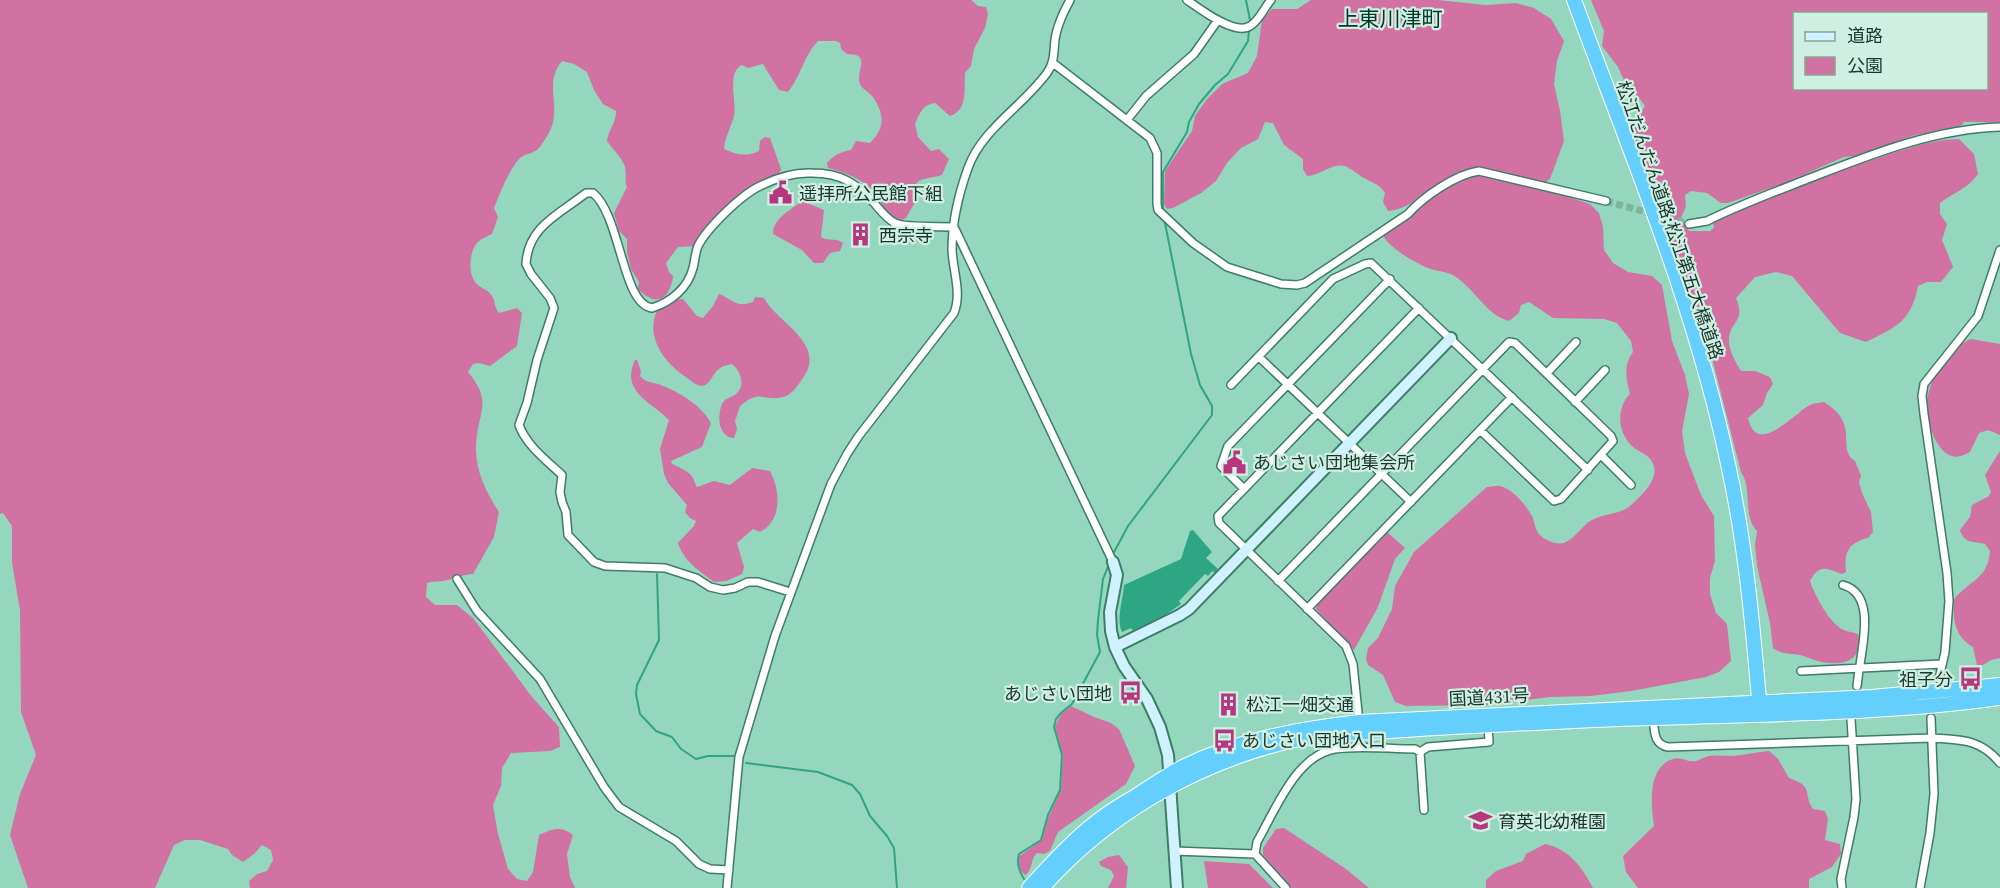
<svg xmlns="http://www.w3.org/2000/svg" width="2000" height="888" viewBox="0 0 2000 888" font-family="'Source Serif 4','Noto Sans JP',serif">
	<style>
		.green { fill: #d172a3; fill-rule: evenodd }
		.water { fill: #2ea684 }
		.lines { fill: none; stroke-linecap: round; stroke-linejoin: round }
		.stream { stroke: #2ea684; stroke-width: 2 }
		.street-tunnel { stroke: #7cb6a1; stroke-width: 7; stroke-dasharray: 7 3.5; stroke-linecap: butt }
		.street-casing { stroke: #3e7d68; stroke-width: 10 }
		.secondary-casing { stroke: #3e7d68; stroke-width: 14 }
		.highway-casing { stroke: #fff; stroke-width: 16 }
		.street { stroke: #fff; stroke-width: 7 }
		.secondary { stroke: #d0f1fe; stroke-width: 10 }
		.highway { stroke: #64cffd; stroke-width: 14 }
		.labels { text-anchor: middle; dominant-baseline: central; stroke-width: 4.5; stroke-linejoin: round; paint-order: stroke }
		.poi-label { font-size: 18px; fill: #1a352c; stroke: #cfefe2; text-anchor: start }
		.street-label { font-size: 18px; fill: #1a352c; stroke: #cfefe2 }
		.quarter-label { font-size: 21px; fill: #03392b; stroke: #cfefe2 }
	</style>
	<rect width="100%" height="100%" fill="#95d6be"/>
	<path class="green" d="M0 0H971L978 6 986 7 988 14 985 28 974 49 971 66 965 73C964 90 968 110 950 116L935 103C922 105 920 113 915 124L918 137 931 151 939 149 949 159 942 175C928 180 908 176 918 197L906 218 902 220C886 217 882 201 872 190 861 178 843 172 828 168L827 163C834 155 840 152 851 150L856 141 870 143C884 129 885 117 875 100 872 94 865 91 861 86 853 73 874 54 847 54L841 49 840 43 836 41H818C804 55 801 76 788 92L779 90 763 64 748 68 742 65C726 73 737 101 734 116 731 127 725 137 724 149 736 155 747 157 759 151L760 141 765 137 770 138 781 169 779 174C757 183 718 210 704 230 700 234 698 241 695 246L678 247 666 263 669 272 673 276C670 301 655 307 638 289L639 282 631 269 627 252V239L619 231 614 213 627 187C624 180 627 175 625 167 622 157 613 150 607 141 609 128 616 124 616 111L603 104 594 90 587 72 574 64 562 61C543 84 562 105 550 131 547 136 541 147 537 150 531 154 524 154 520 158 508 171 501 191 494 208L498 217 492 234C488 236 483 238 479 241 469 249 467 275 477 284 482 289 489 290 492 296 496 302 494 308 499 313L517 308 522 313 517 346 490 366 479 363 473 364 468 372C494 403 477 412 476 446 475 470 486 492 499 512L494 537 473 574C460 575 454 579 443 581 437 582 433 581 427 583L426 597 435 605H457L473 618 532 697 559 727 560 747 550 751 511 753 502 768 501 786 493 805 498 834 508 869 517 879 527 881 533 872 539 835C552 829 561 825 573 835L567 854 570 877 575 888H250L249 881 257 874 267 871 273 860 271 850 262 845 254 854 243 862 232 855 228 849 200 840H185L174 845 155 888H28L10 835 20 794 36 755 21 712 20 610 12 563V526L3 513 0 514Z
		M1311 0H1438L1485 5 1516 3 1534 8 1551 19 1564 41 1557 61 1554 84 1560 111 1564 141 1550 179 1544 183C1528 180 1490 168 1475 169 1443 171 1418 209 1388 211L1383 202 1385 193C1379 184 1375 184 1366 179 1359 176 1352 168 1344 166 1332 163 1319 176 1307 176L1303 169V159L1284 145 1273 123 1265 122 1258 139 1241 148 1227 163 1216 181 1201 193 1173 208 1167 209 1164 204 1165 171 1192 131 1195 116 1207 99 1222 84 1248 73 1257 56 1262 20 1272 9H1297Z
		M1591 0H2000V122H1964L1960 127 1915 135 1856 156 1844 157 1785 183 1728 203H1721L1707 193 1691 191 1685 195 1686 206 1681 218 1689 231H1710L1714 228 1713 223 1722 217C1771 198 1820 178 1869 161 1899 151 1927 140 1959 139L1974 154 1978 174C1968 189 1954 192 1940 203V214L1947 224 1942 240 1953 267 1941 282H1927L1918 286C1911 322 1896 327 1866 342L1840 333 1792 276 1776 272 1755 277 1736 298C1746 322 1730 321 1729 339 1728 349 1736 363 1741 371H1755L1770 377 1773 384 1767 393 1763 405 1748 418C1757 458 1794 413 1810 405 1814 403 1820 403 1824 402 1833 408 1841 414 1844 424 1849 436 1842 454 1855 461L1861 476 1859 482 1862 493 1871 512 1873 532 1868 538C1848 543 1844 552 1846 572L1842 574C1827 569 1820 563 1810 581 1814 594 1831 626 1844 630 1848 632 1853 632 1858 634 1864 662 1841 667 1818 661 1812 660 1806 656 1800 655 1789 653 1783 655 1773 648L1770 623 1757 566 1755 545 1757 531C1742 516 1753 489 1741 472L1713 362 1682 265 1666 228 1659 197 1637 149 1632 128 1645 106 1639 98 1627 87 1618 67 1602 46 1604 31ZM1794 14H1986V88H1794Z
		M1480 174 1550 191 1590 204 1599 213 1603 227 1604 250 1613 263 1628 272 1652 276 1662 285 1672 341 1685 375 1689 394 1682 431 1685 453 1701 495 1714 516 1715 561 1710 578V594L1716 613 1727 624 1731 661 1719 672 1706 677 1631 691 1591 696 1550 697 1487 705 1406 706 1395 702 1383 675 1368 665 1366 659 1368 648 1378 638 1392 609 1395 586 1414 552 1487 487C1491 487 1497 485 1500 486 1513 489 1527 506 1533 518 1534 522 1535 527 1537 531 1541 539 1555 545 1564 543 1575 539 1582 525 1592 520 1605 513 1619 515 1630 506 1641 496 1663 477 1651 460 1647 454 1639 452 1633 447 1617 433 1616 408 1630 394 1626 378 1623 366 1633 352L1631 341 1617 323 1604 319 1553 318 1529 302 1521 305 1519 313 1509 321C1485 315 1473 285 1451 274 1443 271 1435 271 1428 268 1415 263 1388 247 1383 235 1408 209 1445 181 1480 174Z
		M802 201 824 210 821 237C828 242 836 237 843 243L840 251 830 253 823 263H814L802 250 773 234C773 218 791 210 802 201Z
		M719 294C735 300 734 308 753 302L755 297 764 298C778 324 827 343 803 378 798 385 792 395 783 397 763 402 761 388 740 406L735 421 737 429 734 438C718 437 717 416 722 404 725 397 733 398 737 393 746 385 740 370 732 364 728 365 722 366 719 369 713 373 710 385 702 386 697 386 690 380 686 377 664 363 644 335 658 309 667 307 673 299 683 299L697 316 703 318 713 306Z
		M1971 339 2000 344V435L1988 430 1979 433 1970 452C1964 455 1958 458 1952 456 1933 450 1924 413 1928 395 1933 372 1949 348 1971 339Z
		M635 360H637L641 371 640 376C646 383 653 382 661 385 679 392 702 406 711 423L702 447 671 461 672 464C679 467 689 471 693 478 694 481 695 484 697 487L714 481 730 485 752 468 770 471C780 490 783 520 760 532L753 529 737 543 744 567 742 574 726 581 714 582C700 571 684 562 678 543L694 526 696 521 690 518 685 512 687 505 668 483 664 474 660 449 669 420C652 402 620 392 635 360Z
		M2000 451V658L1991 660 1983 665H1977L1973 647C1954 636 1953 619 1954 599 1970 580 1988 579 1990 551L1985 544C1973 541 1964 544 1960 530L1970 517 1972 505 1989 496 1991 492 1985 475Z
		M1387 532 1405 548 1395 559 1378 607 1354 650 1316 609 1317 604Z
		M1071 706 1094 717 1111 723 1119 729 1135 766 1126 784 1058 832 1050 851 1044 854 1037 853C1030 859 1033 871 1025 875L1020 870 1018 857 1042 840 1047 821 1061 789 1063 755 1059 745 1055 726 1062 713Z
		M1769 751 1778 759 1789 778C1815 787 1802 792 1813 809L1825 811 1828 819 1825 840 1840 844 1841 854 1832 867 1809 879V888H1638L1626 872 1623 856 1654 826C1651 805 1647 767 1673 759 1681 756 1688 763 1696 761 1700 760 1704 757 1709 756 1716 755 1724 756 1732 756 1744 755 1757 752 1769 751Z
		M1284 828 1346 869 1369 888H1292L1263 855V848L1276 829Z
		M1545 844C1569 849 1582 867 1593 888H1486V880L1496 871 1523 861 1526 854Z
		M1119 855 1128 867 1126 888H1108L1114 876 1111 870 1101 866 1099 862 1108 857Z
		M1204 861 1249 864 1273 888H1208Z"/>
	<path class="water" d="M1193 530 1212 552 1206 558 1218 569 1215 573 1212 571 1208 576 1205 574 1179 601 1181 604 1165 615 1133 631 1131 628 1122 632C1116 618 1123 600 1124 585L1181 559 1190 531Z"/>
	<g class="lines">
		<path class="stream" d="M1163 212V172L1187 132 1189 122 1199 104 1215 85 1228 74 1248 41 1250 20 1246 0
			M1112 556 1128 526 1212 415V406L1200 385 1191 354 1164 218
			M657 574 659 640 637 685 636 694 640 714 656 731 672 737 681 749 696 759 708 756H734
			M746 763 818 772 852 785 860 794 870 816 887 836 894 848 897 888
			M1024 879C1019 871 1016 863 1019 854L1041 840 1048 815 1060 790 1062 755 1054 727 1056 719 1062 712 1072 704 1100 652 1097 635 1098 620 1103 579 1109 564"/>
		<path class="street-tunnel" d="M1606 201 1689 224"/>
		<defs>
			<path id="street" d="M1187 0C1200 9 1235 36 1250 26 1259 21 1264 8 1271 0
				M1053 63 1150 138 1157 153V204L1158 210 1193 243 1227 267 1281 284 1297 285 1305 283 1408 214C1423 197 1456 174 1479 171L1606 201
				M1127 120 1146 96 1194 54 1218 20
				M1689 224 1707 221C1739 205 1772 193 1805 180 1867 156 1932 129 2000 127
				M955 229 1113 562
				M1259 357 1411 502
				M1547 373 1576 342
				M1231 385 1333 279 1365 264 1371 263 1588 470
				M1575 402 1605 370
				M1602 456 1631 485
				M1244 489 1221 466 1228 446 1390 279
				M457 579 477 611 540 679 604 787 619 807 676 841 699 864 710 869 729 870
				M1278 581 1509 342 1515 343 1611 436 1613 441 1561 499 1554 501 1481 431
				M1843 585C1875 594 1863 641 1860 665
				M790 592 758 582H748L735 588 723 590 710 587 696 578 665 568 605 566 594 562 568 535 566 512 562 502 560 492 562 475C547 461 526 445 519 425L527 403 537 360 554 308 550 298 531 274 526 264C528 226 560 214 586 193H593C621 216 622 304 652 308 671 302 688 288 693 268 695 261 695 253 698 246 707 228 741 195 760 186 776 178 794 172 812 173 841 173 856 183 875 204 881 211 887 219 895 223 906 228 940 226 954 227
				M1307 609 1512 397
				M1801 671 1942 664
				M1939 679 1945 652 1949 601 1947 573 1924 414 1922 396 1924 384 1978 316 2000 250
				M1857 686 1859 670
				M1653 718C1655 731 1653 744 1668 747L1931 738C1959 740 1980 738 2000 763
				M1359 722 1353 664 1346 646 1219 523 1218 516 1419 308
				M1424 810 1420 752 1428 747 1489 742 1488 725
				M1174 851 1255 854 1286 888
				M1255 854 1257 842C1275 811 1296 755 1335 749 1361 745 1389 749 1415 749L1420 752
				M727 888 739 757 775 636 831 484 847 454 858 437 954 313C962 293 953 271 952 250 952 223 959 193 968 168 982 129 1023 106 1047 73 1056 61 1053 47 1056 34 1059 21 1064 11 1070 0
				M1842 888 1841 879 1854 817 1856 799 1851 719
				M1920 888 1930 833 1934 794 1931 718"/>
			<path id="secondary" d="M1113 562 1117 575 1110 612 1111 631 1115 647 1124 666 1147 699 1160 727 1168 755 1177 888
				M1115 647 1180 615 1189 609 1451 338"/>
			<path id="highway" d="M1574 0C1630 152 1695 305 1728 464 1746 546 1753 628 1760 711
				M1029 888C1048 867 1068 845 1090 827 1104 815 1120 805 1136 796 1151 786 1166 776 1183 767 1237 740 1299 729 1359 722L1872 697 2000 685
				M1042 888C1106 815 1196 763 1290 741 1323 734 1357 733 1391 731 1431 728 1471 726 1511 724 1559 722 1606 719 1653 718 1769 714 1885 714 2000 698"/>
		</defs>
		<use href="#street" class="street-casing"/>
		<use href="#secondary" class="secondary-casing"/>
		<use href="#highway" class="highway-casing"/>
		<use href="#street" class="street"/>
		<use href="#secondary" class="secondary"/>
		<use href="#highway" class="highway"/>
	</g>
	<defs>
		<symbol id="civic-bare" viewBox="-9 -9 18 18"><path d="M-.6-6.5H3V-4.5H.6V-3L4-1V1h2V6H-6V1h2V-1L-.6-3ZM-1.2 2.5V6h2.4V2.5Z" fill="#b73680" stroke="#cfefe2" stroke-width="2.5" paint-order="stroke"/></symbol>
		<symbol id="building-bare" viewBox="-9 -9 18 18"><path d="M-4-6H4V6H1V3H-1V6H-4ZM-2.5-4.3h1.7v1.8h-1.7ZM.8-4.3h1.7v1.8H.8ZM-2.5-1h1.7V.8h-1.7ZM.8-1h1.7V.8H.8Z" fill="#b73680" stroke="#cfefe2" stroke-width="2.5" paint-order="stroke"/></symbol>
		<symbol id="bus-bare" viewBox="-9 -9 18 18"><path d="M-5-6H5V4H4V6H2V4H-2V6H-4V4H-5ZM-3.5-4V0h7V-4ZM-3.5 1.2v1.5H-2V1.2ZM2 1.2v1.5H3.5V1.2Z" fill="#b73680" stroke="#cfefe2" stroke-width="2.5" paint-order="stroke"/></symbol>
		<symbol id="school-bare" viewBox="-9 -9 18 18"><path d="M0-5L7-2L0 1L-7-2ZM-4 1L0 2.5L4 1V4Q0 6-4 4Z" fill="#b73680" stroke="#cfefe2" stroke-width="2.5" paint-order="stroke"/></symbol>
	</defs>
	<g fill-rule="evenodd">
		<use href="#civic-bare" x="764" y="176" width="33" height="33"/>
		<use href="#building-bare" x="844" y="218" width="33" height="33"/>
		<use href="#civic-bare" x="1218" y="446" width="33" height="33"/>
		<use href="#bus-bare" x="1954" y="662" width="33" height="33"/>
		<use href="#bus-bare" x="1114" y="676" width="33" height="33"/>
		<use href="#building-bare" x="1212" y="688" width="33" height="33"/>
		<use href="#bus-bare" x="1208" y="724" width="33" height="33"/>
		<use href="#school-bare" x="1464" y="804" width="33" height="33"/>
	</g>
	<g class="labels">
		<g class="poi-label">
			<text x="799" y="193">遥拝所公民館下組</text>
			<text x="879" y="235">西宗寺</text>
			<text x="1253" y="462">あじさい団地集会所</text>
			<text x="1953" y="679" text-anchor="end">祖子分</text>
			<text x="1112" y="693" text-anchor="end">あじさい団地</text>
			<text x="1246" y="704">松江一畑交通</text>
			<text x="1242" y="740">あじさい団地入口</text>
			<text x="1498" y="821">育英北幼稚園</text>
		</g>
		<g class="street-label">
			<text transform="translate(1670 220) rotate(71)">松江だんだん道路;松江第五大橋道路</text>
			<text transform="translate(1489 697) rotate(-3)">国道431号</text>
		</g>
		<g class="quarter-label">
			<text x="1390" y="18">上東川津町</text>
		</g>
	</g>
	<rect x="1793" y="12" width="195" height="78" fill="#cfefe2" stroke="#87a599" stroke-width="1.5"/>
	<rect x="1805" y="32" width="30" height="9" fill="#d0f1fe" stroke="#87a599" stroke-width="1.5"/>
	<text x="1847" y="42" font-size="18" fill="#1a352c">道路</text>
	<rect x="1805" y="57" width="30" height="18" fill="#d172a3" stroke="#87a599" stroke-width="1.5"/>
	<text x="1847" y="72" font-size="18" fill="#1a352c">公園</text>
</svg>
